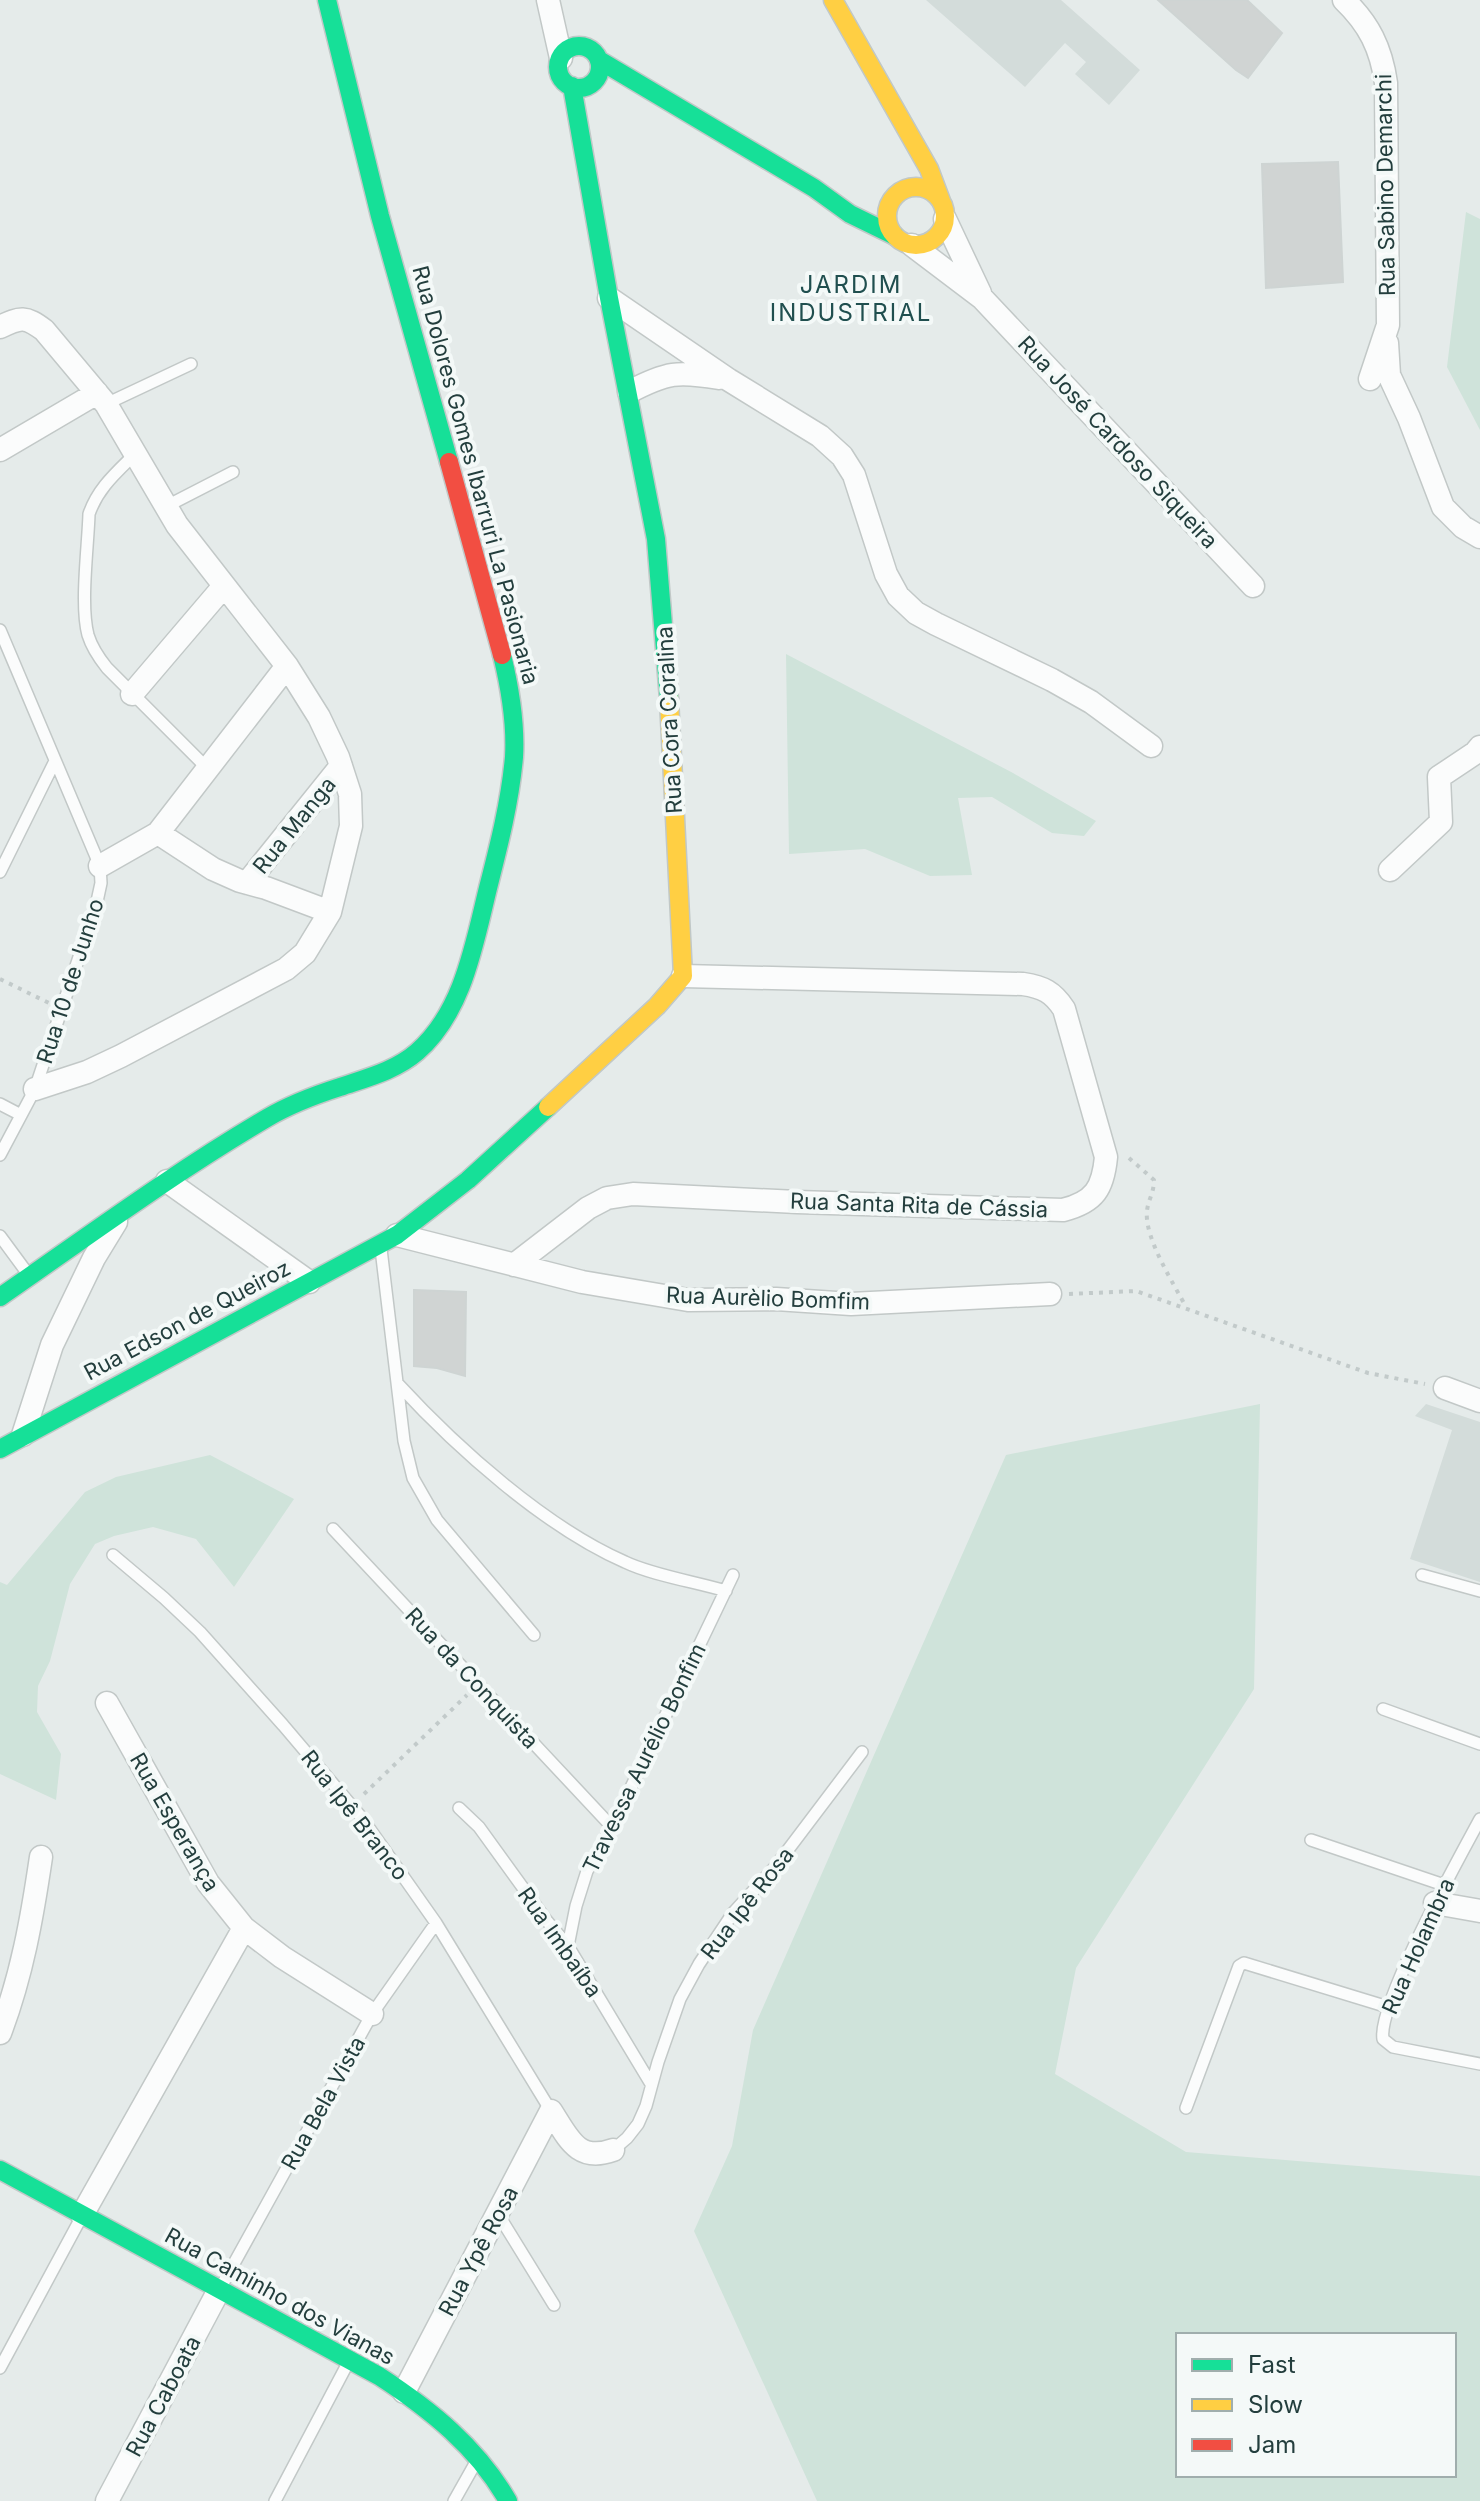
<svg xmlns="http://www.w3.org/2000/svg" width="1480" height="2501" viewBox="0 0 1480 2501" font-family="Inter,sans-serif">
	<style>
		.built { fill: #d3dcda }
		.green { fill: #cfe3da; fill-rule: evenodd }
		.building { fill: #d0d4d3; stroke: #ced4d3; stroke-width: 2 }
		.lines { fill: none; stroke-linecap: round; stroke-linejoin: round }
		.lane-casing { stroke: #c2c8c7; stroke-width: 14 }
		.street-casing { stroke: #c2c8c7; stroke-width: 25 }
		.fast-casing { stroke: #c1c8c7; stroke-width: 21 }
		.slow-casing { stroke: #c1c8c7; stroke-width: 21 }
		.jam-casing { stroke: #c1c8c7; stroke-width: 21 }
		.path { stroke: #c2caca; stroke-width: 4; stroke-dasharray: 4 6; stroke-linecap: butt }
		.lane { stroke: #fbfcfc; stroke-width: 11 }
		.street { stroke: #fbfcfc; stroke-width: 22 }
		.fast { stroke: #16e098; stroke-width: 18 }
		.slow { stroke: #ffcf43; stroke-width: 18 }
		.jam { stroke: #f24e42; stroke-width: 18 }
		.labels { text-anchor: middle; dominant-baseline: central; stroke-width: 8; stroke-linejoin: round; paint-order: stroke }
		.street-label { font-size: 22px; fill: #233e3d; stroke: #f4f9f8 }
		.neighbourhood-label { font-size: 24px; letter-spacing: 2px; fill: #204f4f; stroke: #f4f9f8 }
	</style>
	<rect width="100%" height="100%" fill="#e5ebea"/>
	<path class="built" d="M926 0H1061L1140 70 1109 105 1075 74 1086 62 1065 43 1025 87Z
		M1426 1404 1480 1422V1582L1410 1559 1452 1430 1415 1416Z"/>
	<path class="green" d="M1466 212 1480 219V430L1447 367Z
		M786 654 1013 773 1096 821 1084 836 1052 833 992 797 958 798 972 875 930 876 865 849 789 854Z
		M1260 1404 1254 1689 1076 1968 1055 2074 1186 2152 1480 2176V2501H817L694 2231 732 2146 753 2030 1006 1455ZM1178 2335H1454V2475H1178Z
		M210 1455 294 1499 234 1587 196 1539 153 1527 114 1536 95 1544 70 1584 50 1661 38 1686 37 1712 61 1754 56 1800 0 1774V1582L7 1585 85 1492 116 1477Z"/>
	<path class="building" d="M1158 0H1247L1282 33 1248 78 1236 70Z
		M1338 162 1343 282 1266 288 1262 164Z
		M414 1290 466 1292 465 1376 437 1368 414 1366Z"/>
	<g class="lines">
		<defs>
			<path id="lane" d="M106 404 191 364
				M135 454C116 473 98 488 89 514 88 547 80 605 88 635 92 648 99 658 107 668L209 770
				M167 506 233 472
				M0 630 100 866 101 883 96 906 35 1089 0 1155
				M0 872 54 763
				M0 1104 21 1115
				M0 1236 28 1274
				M381 1249 404 1441 413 1478 437 1520 534 1635
				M398 1384C457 1448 545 1527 625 1562 652 1575 696 1582 726 1591
				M333 1529 612 1827
				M113 1555 164 1598 200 1632 283 1725 362 1818 436 1923 551 2111
				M1422 1575 1480 1591
				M1383 1709 1480 1744
				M459 1808 479 1827 547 1921 568 1946 651 2084
				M1480 1819C1460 1856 1377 2005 1383 2039L1393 2047 1480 2064
				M1311 1840 1444 1885
				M568 1946 576 1906 587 1871 612 1827 733 1575
				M1186 2108 1239 1966 1244 1963 1388 2007
				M613 2150 627 2138 638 2124 646 2106 658 2062 680 1999 699 1964 733 1913 775 1867 862 1752
				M498 2214 554 2305
				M221 2287 372 2014 436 1923
				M0 2368 82 2216
				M275 2501 349 2361
				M454 2501 476 2462"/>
			<path id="street" d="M548 0 561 58
				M1344 0C1369 24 1381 48 1386 83L1388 325 1370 379
				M945 219 980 293
				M912 245 982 298 1253 586
				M609 298 729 380 820 436 842 456 854 475 886 574 898 596 916 613 936 624 1052 680 1091 702 1151 746
				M0 327C21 317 25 316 44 330L106 404 177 525 287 666 319 717 338 757 350 794 351 826 330 912 305 953 286 969 121 1056 87 1072 35 1089
				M1387 343 1389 375 1409 418 1443 507 1463 527 1480 537
				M629 392C667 372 678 371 719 378
				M0 450 97 393
				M132 694 224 586
				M158 833 287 666
				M100 866 158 833 213 869 240 881 266 888 330 912
				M1390 870 1441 822 1439 777 1475 753 1480 747
				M247 883 341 766
				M167 1181 309 1282
				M397 1235 582 1282 688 1300 776 1299 851 1304 1050 1294
				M514 1265 588 1208 607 1198 633 1194 797 1202 1063 1210C1095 1202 1103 1188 1106 1157L1064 1009C1053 992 1043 987 1023 984L683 976
				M1445 1388 1480 1401
				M23 1435 52 1345 94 1258 116 1222
				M107 1703 208 1883 244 1928 282 1957 372 2014
				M1435 1903 1480 1911
				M0 2033C22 1975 32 1918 41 1857
				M82 2215 244 1928
				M404 2392 551 2111C568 2137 577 2163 613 2150
				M107 2501 219 2290"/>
			<path id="fast" d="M327 0 380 216 449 462
				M558 67a21 21 0 1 1 42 0a21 21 0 1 1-42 0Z
				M599 60 814 188 850 214 895 236
				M572 86 609 298 656 539 669 699
				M0 1297C88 1236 175 1172 267 1118 289 1105 315 1095 340 1087 366 1078 395 1071 417 1052 463 1012 474 945 488 888 499 845 510 802 514 757 516 723 510 688 502 655
				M0 1449 397 1235 468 1180 548 1107
				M0 2170 379 2376C431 2410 477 2447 508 2501"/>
			<path id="slow" d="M833 0 929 169 941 201
				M887 216a29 29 0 1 1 58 0a29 29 0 1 1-58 0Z
				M548 1107 657 1006 683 976 669 699"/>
			<path id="jam" d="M449 462 502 655"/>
		</defs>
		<use href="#lane" class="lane-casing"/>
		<use href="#street" class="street-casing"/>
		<use href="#fast" class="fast-casing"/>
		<use href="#slow" class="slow-casing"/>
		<use href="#jam" class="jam-casing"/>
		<path class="path" d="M0 979 49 1003
			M1129 1158 1154 1180C1154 1193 1148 1200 1147 1211 1144 1238 1174 1284 1186 1307
			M1069 1294 1136 1291 1368 1373 1425 1384
			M364 1794 467 1695"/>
		<use href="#lane" class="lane"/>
		<use href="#street" class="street"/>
		<use href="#fast" class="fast"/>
		<use href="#slow" class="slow"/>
		<use href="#jam" class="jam"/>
	</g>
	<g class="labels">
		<g class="street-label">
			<text transform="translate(1385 185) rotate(-91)">Rua Sabino Demarchi</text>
			<text transform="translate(1118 442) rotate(47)">Rua José Cardoso Siqueira</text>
			<text transform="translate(476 475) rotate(75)">Rua Dolores Gomes Ibarruri La Pasionaria</text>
			<text transform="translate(669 720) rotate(-93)">Rua Cora Coralina</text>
			<text transform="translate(294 825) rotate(-51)">Rua Manga</text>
			<text transform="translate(70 981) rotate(-72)">Rua 10 de Junho</text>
			<text transform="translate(919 1205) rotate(2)">Rua Santa Rita de Cássia</text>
			<text transform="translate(768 1298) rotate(2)">Rua Aurèlio Bomfim</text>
			<text transform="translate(187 1320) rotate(-28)">Rua Edson de Queiroz</text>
			<text transform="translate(472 1678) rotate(47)">Rua da Conquista</text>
			<text transform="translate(644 1758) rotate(-64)">Travessa Aurélio Bonfim</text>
			<text transform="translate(355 1815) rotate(52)">Rua Ipê Branco</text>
			<text transform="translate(175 1822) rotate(60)">Rua Esperança</text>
			<text transform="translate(747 1903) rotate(-52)">Rua Ipê Rosa</text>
			<text transform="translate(560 1942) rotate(55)">Rua Imbaíba</text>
			<text transform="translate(1418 1946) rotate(-66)">Rua Holambra</text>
			<text transform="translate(323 2103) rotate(-61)">Rua Bela Vista</text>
			<text transform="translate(478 2251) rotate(-62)">Rua Ypê Rosa</text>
			<text transform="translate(280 2296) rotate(29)">Rua Caminho dos Vianas</text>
			<text transform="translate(163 2396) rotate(-62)">Rua Caboata</text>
		</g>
		<g class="neighbourhood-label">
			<text x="851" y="284">JARDIM<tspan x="851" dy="28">INDUSTRIAL</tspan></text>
		</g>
	</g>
	<rect x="1176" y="2333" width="280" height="144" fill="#f4f9f8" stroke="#a0aead" stroke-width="2"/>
	<rect x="1192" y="2359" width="40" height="12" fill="#16e098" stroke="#a0aead" stroke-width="2"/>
	<text x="1248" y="2373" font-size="24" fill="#233e3d">Fast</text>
	<rect x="1192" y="2399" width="40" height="12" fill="#ffcf43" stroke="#a0aead" stroke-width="2"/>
	<text x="1248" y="2413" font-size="24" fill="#233e3d">Slow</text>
	<rect x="1192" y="2439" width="40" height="12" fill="#f24e42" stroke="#a0aead" stroke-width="2"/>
	<text x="1248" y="2453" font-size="24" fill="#233e3d">Jam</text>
</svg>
